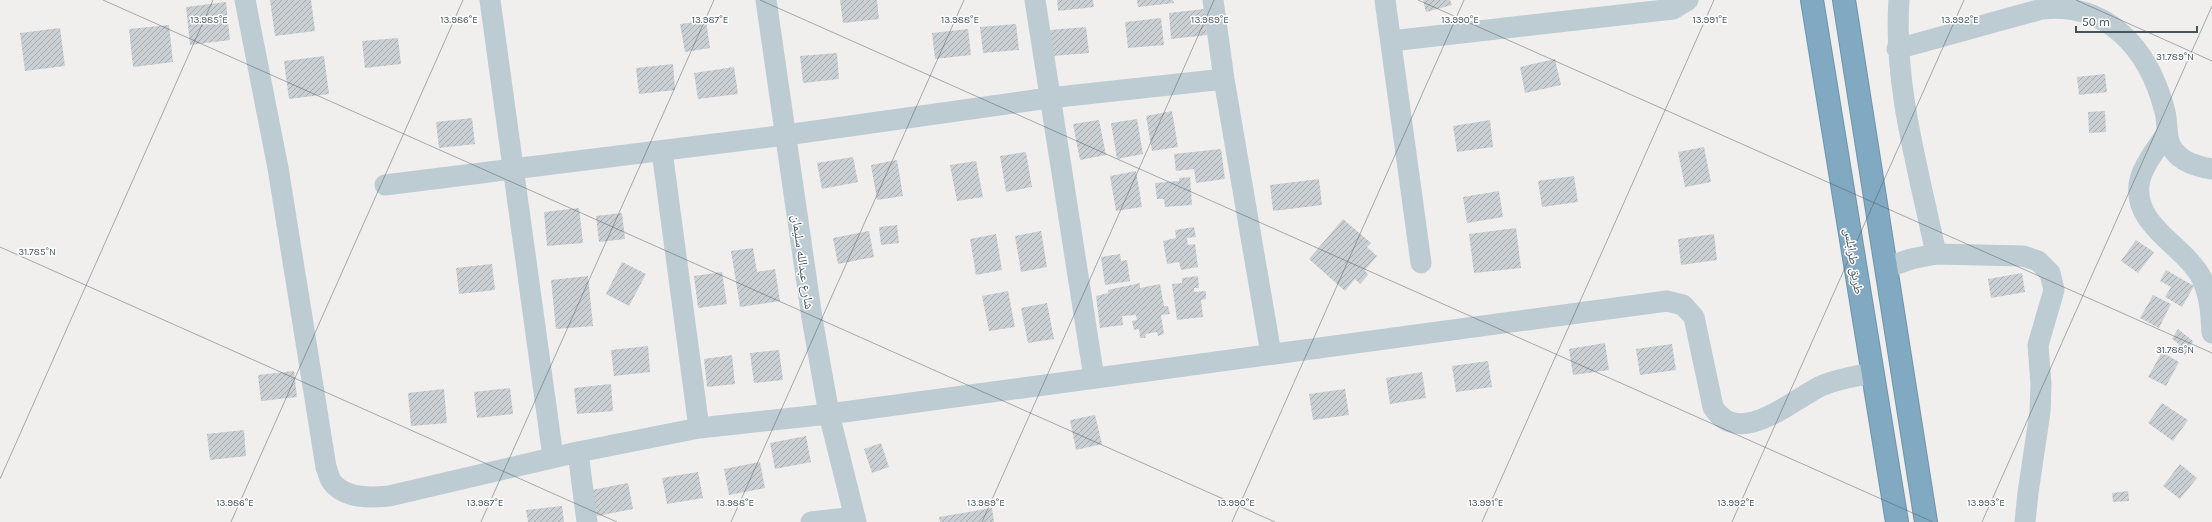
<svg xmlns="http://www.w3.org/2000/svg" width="2212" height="522" viewBox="0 0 2212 522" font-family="Karla,'Noto Naskh Arabic',sans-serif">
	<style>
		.building { fill: url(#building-hatch) }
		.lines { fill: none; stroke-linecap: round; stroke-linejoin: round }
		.highway-casing { stroke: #6c94ad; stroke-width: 24 }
		.minor { stroke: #bdcbd2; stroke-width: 21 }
		.highway { stroke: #81a9c2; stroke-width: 22 }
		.ticks { fill: none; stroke: #45555d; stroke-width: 1; stroke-opacity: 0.45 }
		.labels { text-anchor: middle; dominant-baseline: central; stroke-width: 3; stroke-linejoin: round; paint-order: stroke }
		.street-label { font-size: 13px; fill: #45555d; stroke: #fff }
		.ticks-label { font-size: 10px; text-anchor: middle; fill: #45555d; stroke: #fff; stroke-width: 3; stroke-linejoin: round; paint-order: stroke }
	</style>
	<defs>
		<pattern id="building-hatch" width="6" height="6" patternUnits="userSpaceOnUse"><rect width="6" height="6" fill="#cacfd3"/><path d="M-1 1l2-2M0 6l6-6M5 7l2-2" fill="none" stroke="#a6abae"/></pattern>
	</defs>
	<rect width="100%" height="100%" fill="#f1eeee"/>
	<path class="building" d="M270 0H311L315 31 275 36Z
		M840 0H877L879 19 843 23Z
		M1057 0H1093L1094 7 1058 11Z
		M1137 0H1173L1174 3 1138 7Z
		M1423 0H1450L1452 5 1426 12Z
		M226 2 230 40 190 45 186 7Z
		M1205 9 1207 35 1171 39 1169 13Z
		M1161 18 1164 45 1128 48 1125 22Z
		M706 21 710 48 685 52 680 24Z
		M1016 24 1019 50 983 53 980 27Z
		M169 25 173 62 133 67 129 29Z
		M1086 27 1089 53 1053 56 1050 30Z
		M60 28 65 66 25 71 20 33Z
		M968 29 971 55 935 59 932 33Z
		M398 38 401 64 365 68 362 41Z
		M837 53 839 79 803 83 800 56Z
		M324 56 329 94 289 99 284 61Z
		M1555 59 1561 85 1525 93 1520 67Z
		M673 64 675 90 639 94 636 68Z
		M734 67 738 94 698 99 694 73Z
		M2105 74 2107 92 2079 95 2077 77Z
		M1172 111 1178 147 1152 151 1146 116Z
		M2105 111 2106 132 2089 133 2088 112Z
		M472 118 475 144 439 148 436 122Z
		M1137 119 1143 154 1117 159 1111 123Z
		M1099 120 1106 155 1080 160 1073 124Z
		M1490 120 1493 147 1457 152 1453 126Z
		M1704 147 1711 182 1685 187 1678 152Z
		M1221 149 1225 179 1196 183 1194 169 1176 171 1174 154Z
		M1026 152 1032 187 1006 192 1000 156Z
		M853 157 858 182 822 189 817 163Z
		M897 160 903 196 877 200 871 165Z
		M976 161 983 197 957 201 950 165Z
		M1136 171 1142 207 1116 211 1110 176Z
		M1574 176 1578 202 1542 207 1538 181Z
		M1190 177 1192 205 1165 207 1164 199H1157L1155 183 1179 181V178Z
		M1319 179 1322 205 1273 211 1270 185Z
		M1499 191 1503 217 1467 223 1463 197Z
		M579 208 583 243 547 246 544 212Z
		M622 213 625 239 599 242 596 216Z
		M1343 219 1371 243 1367 247 1377 256 1365 270 1368 275 1360 284 1355 279 1345 291 1309 259Z
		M897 225 899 243 881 245 879 227Z
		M1194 227 1196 237 1187 238 1188 245 1195 244 1198 267 1181 270 1179 262 1167 264 1163 241 1176 238 1175 230Z
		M1516 228 1521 268 1474 273 1469 234Z
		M869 231 874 257 838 264 833 238Z
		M1041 231 1047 267 1021 272 1015 236Z
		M996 234 1002 270 976 275 970 239Z
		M1714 234 1717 260 1681 265 1678 239Z
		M2136 240 2154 252 2138 273 2121 261Z
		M753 248 757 272 775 269 780 301 740 307 731 251Z
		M1120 254 1121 261 1127 260 1130 281 1105 285 1101 257Z
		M622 262 646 274 629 306 606 294Z
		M492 264 495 290 459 294 456 268Z
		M2166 270 2194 286 2182 307 2165 297 2171 287 2160 281Z
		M722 272 727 304 698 308 694 276Z
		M2022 273 2025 292 1991 298 1988 279Z
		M588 276 593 326 556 329 551 280Z
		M1198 276 1199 288H1194V292L1206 291V299L1201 300 1203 317 1177 320 1172 284 1182 283V278Z
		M1140 283V288L1160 284 1164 306H1168L1170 314 1161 315 1164 334 1158 336 1157 332 1146 334 1145 338H1140L1139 329 1134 330 1132 321 1137 320 1136 315 1122 316 1123 325 1100 328 1096 296 1108 293V290Z
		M1008 291 1015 327 989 331 982 296Z
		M2153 295 2171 304 2159 328 2140 318Z
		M1047 303 1054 339 1028 343 1021 308Z
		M2178 329 2193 341 2185 355 2176 350 2179 344 2172 339Z
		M1605 343 1609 370 1573 375 1569 349Z
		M1672 344 1676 370 1640 375 1636 349Z
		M648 346 650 372 614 376 611 350Z
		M779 350 783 380 754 383 750 353Z
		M2162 352 2179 362 2166 386 2148 377Z
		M732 355 735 384 707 387 704 359Z
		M1488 361 1492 387 1456 392 1452 366Z
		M294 371 297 397 261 401 258 375Z
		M1422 372 1426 398 1390 404 1386 378Z
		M611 384 613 411 577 414 574 388Z
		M510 388 513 414 477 418 474 392Z
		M444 389 447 423 411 426 408 393Z
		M1345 389 1349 415 1313 420 1309 394Z
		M2162 403 2188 420 2173 441 2148 423Z
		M1095 415 1102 444 1076 450 1070 420Z
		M244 430 246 456 210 460 207 434Z
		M806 436 811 462 775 469 770 443Z
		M881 443 889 467 872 473 864 449Z
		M760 462 765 488 729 495 724 469Z
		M2180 464 2197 478 2180 499 2163 486Z
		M698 472 703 498 667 504 662 478Z
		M628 483 633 509 597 516 592 490Z
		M2128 491 2129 501 2113 502 2112 493Z
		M562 506 564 522H528L526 510Z
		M992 508 994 522H940L939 517Z"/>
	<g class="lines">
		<defs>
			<path id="highway" d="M1812 0 1897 522
				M1844 0 1926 522"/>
		</defs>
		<use href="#highway" class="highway-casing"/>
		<path class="minor" d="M245 0 278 168 326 467C328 472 329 478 332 482 345 499 371 498 389 496L578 452 699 428 829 414 1667 301 1683 305 1694 317 1713 407C1739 449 1792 400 1821 386 1837 379 1855 376 1872 373
			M490 0 553 457
			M766 0 812 318 829 414 856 522
			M1035 0 1094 378
			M1213 0 1224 79 1271 354
			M1385 0 1421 263
			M1899 0C1893 86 1919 171 1936 254
			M1391 41 1673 9 1688 0
			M1897 49 2042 9C2108 2 2148 49 2164 108 2169 123 2164 138 2174 151 2183 163 2199 167 2212 169
			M2166 134C2157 149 2141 167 2139 185 2134 227 2186 246 2202 279 2210 296 2211 314 2212 333
			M662 151 699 428
			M385 185 786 135 1049 98 1224 79
			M1888 267 1911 259 1936 254 2023 256 2038 261 2050 273 2054 290 2038 345 2041 384 2040 412 2028 493 2025 522
			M578 452 587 522
			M811 522 855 517"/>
		<use href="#highway" class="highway"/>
	</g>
	<path class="ticks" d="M103 0 1275 522M760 0 1933 522M1418 0 2212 353M2076 0 2212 61M0 247 617 522M0 479 213 0M231 522 463 0M481 522 714 0M731 522 964 0M982 522 1214 0M1232 522 1464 0M1482 522 1714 0M1732 522 1964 0M1982 522 2212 6"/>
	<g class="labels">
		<g class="street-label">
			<text transform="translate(1854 261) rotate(81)">طريق طرابلس</text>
			<text transform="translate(803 262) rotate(82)">شارع عبدالله سليمان</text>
		</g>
	</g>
	<g class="ticks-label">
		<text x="209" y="23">13.985°E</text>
		<text x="1210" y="23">13.989°E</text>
		<text x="459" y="23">13.986°E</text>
		<text x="710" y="23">13.987°E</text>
		<text x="960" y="23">13.988°E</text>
		<text x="1460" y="23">13.990°E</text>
		<text x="1710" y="23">13.991°E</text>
		<text x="1960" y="23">13.992°E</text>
		<text x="2175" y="60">31.789°N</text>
		<text x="37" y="255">31.785°N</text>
		<text x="2175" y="353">31.788°N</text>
		<text x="235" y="506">13.986°E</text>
		<text x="485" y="506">13.987°E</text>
		<text x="735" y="506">13.988°E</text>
		<text x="986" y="506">13.989°E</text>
		<text x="1236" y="506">13.990°E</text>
		<text x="1486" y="506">13.991°E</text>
		<text x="1736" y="506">13.992°E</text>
		<text x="1986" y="506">13.993°E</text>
	</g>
	<path d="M2076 26v6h121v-6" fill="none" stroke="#45555d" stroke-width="2"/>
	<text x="2082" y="26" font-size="12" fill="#45555d" stroke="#ffffff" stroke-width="3" paint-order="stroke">50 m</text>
</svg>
